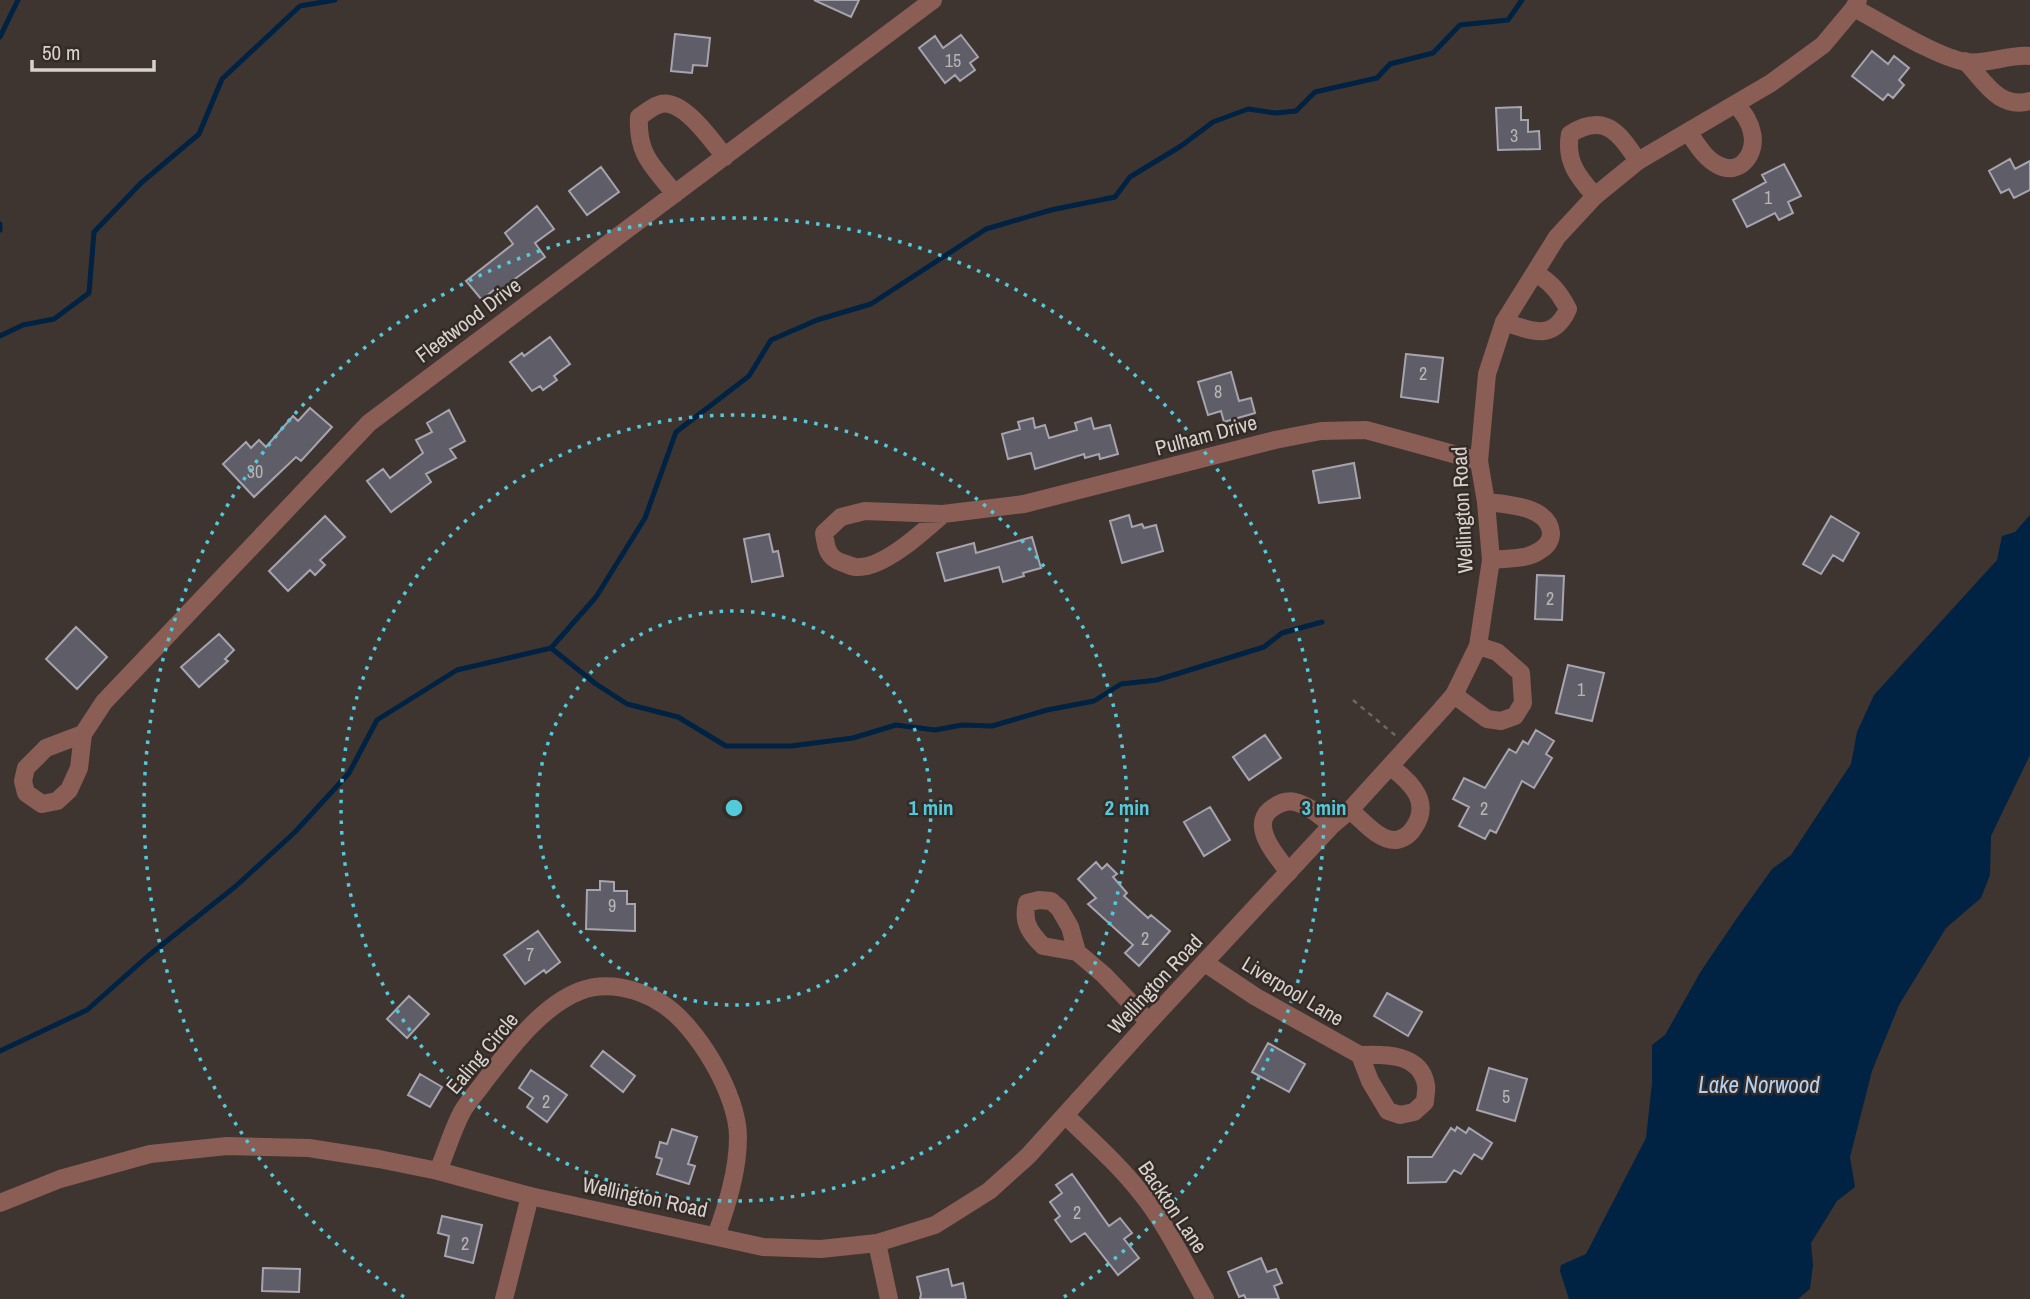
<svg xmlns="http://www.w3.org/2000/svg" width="2030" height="1299" viewBox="0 0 2030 1299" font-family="'Archivo Narrow',sans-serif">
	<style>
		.water { fill: #002243 }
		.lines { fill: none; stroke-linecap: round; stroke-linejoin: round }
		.stream { stroke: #002243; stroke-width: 5 }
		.building { fill: #5f5d67; stroke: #a6a4af; stroke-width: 2 }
		.path { stroke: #6f6762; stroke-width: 2.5; stroke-dasharray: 5 5; stroke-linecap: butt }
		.minor { stroke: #8a5e55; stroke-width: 18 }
		.tertiary { stroke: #8a5e55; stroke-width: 18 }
		.ring { fill: none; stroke: #53cadc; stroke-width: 3.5; stroke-dasharray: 3.5 7 }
		.labels { text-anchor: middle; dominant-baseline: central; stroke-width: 5; stroke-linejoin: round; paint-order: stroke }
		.number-label { font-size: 18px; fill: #b9b5b4 }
		.street-label { font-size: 21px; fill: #d7d2ce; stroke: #342b26 }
		.water-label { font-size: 23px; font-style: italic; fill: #b1d2f7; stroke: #342b26 }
		.centre { fill: #53cadc; stroke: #342b26; stroke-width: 3.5 }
		.ring-label { font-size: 21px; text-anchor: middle; font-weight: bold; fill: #53cadc; stroke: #342b26; stroke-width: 5; stroke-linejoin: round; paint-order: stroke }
	</style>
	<rect width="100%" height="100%" fill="#3f3530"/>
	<path class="water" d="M2030 515V755L1991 836 1990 875 1981 898 1946 928 1899 1005 1872 1071 1850 1157 1855 1187 1837 1201 1811 1243 1813 1265 1810 1289 1798 1299H1569L1560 1271 1561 1265 1586 1254 1646 1138 1652 1083V1045L1665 1035 1701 971 1737 918 1772 869 1791 855 1851 764 1857 732 1874 695 1997 560 2002 536 2015 532Z"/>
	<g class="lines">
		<path class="stream" d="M0 37 18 0
			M0 224V230
			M0 336 23 325 54 319 89 293 94 232 141 183 199 134 222 79 300 6 335 0
			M551 648 596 684 627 704 678 717 726 746H791L853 738 896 725 935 730 962 725 992 726 1047 710 1094 701 1121 684 1157 680 1264 647 1282 633 1322 622
			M0 1051 87 1010 148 956 236 886 295 832 349 773 377 720 457 670 551 648 596 597 645 518 676 432 749 376 771 340 817 320 871 304 986 229 1051 210 1115 197 1130 177 1181 146 1213 122 1248 109 1275 113 1296 111 1315 92 1377 78 1390 64 1433 53 1460 25 1508 20 1522 0"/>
	</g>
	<path class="building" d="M814 0H859L851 17Z
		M675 34 710 38 707 66 693 65 692 73 671 71Z
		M961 35 978 57 970 63 975 70 960 81 955 75 945 83 919 48 935 36 943 48Z
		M1872 51 1888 64 1894 56 1909 68 1899 80 1904 85 1893 98 1888 94 1883 100 1852 76Z
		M1521 107V120H1528V132L1539 131 1540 149 1498 150 1496 108Z
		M2010 159 2015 169 2030 161V190L2014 198 2009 189 2001 193 1989 171Z
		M1784 164 1801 196 1788 202 1793 213 1779 220 1775 213 1747 227 1733 200 1766 182 1762 175Z
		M601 167 619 192 587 215 569 191Z
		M537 206 554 229 535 243 545 257 512 281 515 284 502 295 496 288 482 300 466 281 513 244 505 233Z
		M550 337 570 364 554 376 557 380 543 390 540 386 532 391 510 362 522 353 524 356Z
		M1406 354 1443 358 1438 402 1401 397Z
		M1231 372 1239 401 1251 398 1255 413 1224 422 1221 411 1208 415 1198 382Z
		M310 408 332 427 301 461 296 457 254 497 223 464 246 442 251 448 259 440 266 447 293 416 298 421Z
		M449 410 465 441 450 449 456 458 426 474 431 482 391 512 367 481 383 469 390 478 423 453 416 440 432 432 427 423Z
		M1033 418 1035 428 1045 425 1049 438 1077 430 1075 423 1091 418 1094 429 1110 425 1118 454 1100 459 1099 454 1085 458 1084 454 1035 469 1031 453 1008 459 1002 434 1020 429 1018 422Z
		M1354 463 1360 498 1319 503 1313 471Z
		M1129 515 1132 527 1142 524 1144 528 1156 525 1163 551 1122 563 1110 521Z
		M325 516 345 537 320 560 325 565 315 575 310 570 288 591 269 571Z
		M1831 516 1859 533 1843 561 1833 555 1821 574 1803 564Z
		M769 534 773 552 778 551 783 576 752 582 744 539Z
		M1032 537 1041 568 1023 573 1024 576 1003 582 999 567 945 581 937 553 974 543 976 553Z
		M1537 575 1564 576 1562 620 1535 619Z
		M76 627 107 657 77 689 46 659Z
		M219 634 234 650 225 659 228 661 199 687 181 667Z
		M1568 665 1604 673 1592 721 1556 713Z
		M1536 730 1554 741 1546 754 1552 758 1534 788 1522 781 1496 833 1490 830 1485 839 1459 826 1469 807 1453 799 1464 778 1485 788 1509 749 1516 753 1523 741 1528 744Z
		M1265 735 1281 758 1249 780 1233 757Z
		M1210 807 1230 840 1204 856 1184 822Z
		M1096 862 1102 869 1107 864 1117 874 1113 877 1127 893 1124 896 1148 918 1151 915 1170 931 1139 966 1125 953 1133 945 1088 904 1096 898 1078 879Z
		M600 881 614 882V891H627V904H635V931L586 929 587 890H600Z
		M538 931 560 962 546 973 544 970 525 984 504 955Z
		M1387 993 1422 1012 1408 1036 1374 1016Z
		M409 996 429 1014 407 1038 387 1019Z
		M1268 1043 1305 1064 1289 1092 1252 1072Z
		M603 1051 635 1076 623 1092 591 1066Z
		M1489 1068 1527 1079 1515 1121 1477 1110Z
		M531 1070 567 1095 547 1122 527 1107 533 1098 519 1088Z
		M420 1074 442 1087 430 1107 408 1095Z
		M1457 1127 1466 1133 1469 1128 1492 1143 1482 1159 1474 1154 1461 1174 1454 1170 1446 1182 1408 1183V1157H1432L1451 1128 1455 1131Z
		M672 1129 697 1137 688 1164 695 1166 689 1184 657 1174 662 1159 656 1157 660 1142 667 1144Z
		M1072 1174 1109 1226 1120 1218 1132 1233 1124 1239 1139 1258 1118 1275 1085 1233 1071 1242 1055 1220 1060 1216 1050 1202 1062 1193 1056 1185Z
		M442 1216 482 1225 473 1263 445 1256 449 1236 438 1233Z
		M1261 1258 1267 1272 1276 1269 1282 1283 1274 1286 1279 1299H1246L1244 1295 1239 1297 1228 1272Z
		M263 1268 300 1269 299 1292 262 1291Z
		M948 1269 952 1286 963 1283 966 1299H920L921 1294 917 1277Z"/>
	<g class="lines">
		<path class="path" d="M1353 700 1396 736"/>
		<path class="minor" d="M1854 8C1883 23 1936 57 1966 62 1988 65 2008 54 2030 56
			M1965 61C1984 80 1998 110 2030 101
			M1688 132C1696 143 1705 159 1718 165 1740 177 1757 153 1752 133 1750 121 1743 113 1736 104
			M675 194C653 166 637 155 639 117 645 113 652 107 658 105 681 95 712 141 725 157
			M1595 196C1578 177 1565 161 1570 134 1605 112 1619 133 1638 161
			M1504 322C1532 331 1553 342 1568 309 1559 292 1551 282 1535 273
			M1486 502C1505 504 1549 506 1551 533 1551 541 1546 547 1539 551 1526 560 1506 558 1491 560
			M943 514C924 531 885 567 859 567 854 568 847 564 843 563 827 558 826 547 824 533L841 517 865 511 943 514 1024 504 1275 440 1321 431 1366 430 1479 461
			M1454 695 1487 719 1501 721 1515 716 1523 703 1521 673 1497 652 1478 646
			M83 734 46 748 26 768 23 781 26 793 42 804 57 801 69 790 79 768 83 734 104 702 369 423 933 0
			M1350 810C1362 820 1378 840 1395 840 1402 840 1410 834 1413 829 1432 803 1412 783 1391 767
			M1289 872C1276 856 1247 823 1274 807 1280 803 1287 800 1295 802 1309 805 1321 817 1332 825
			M1077 952 1043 946C1030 933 1022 922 1027 903L1039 900 1051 901 1059 908 1070 927 1077 952 1104 975 1149 1022
			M1205 963 1256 997 1360 1055 1370 1081 1388 1111 1400 1115 1414 1112 1425 1102C1425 1097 1427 1090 1426 1085 1421 1053 1383 1054 1360 1055
			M1066 1116C1092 1141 1119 1165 1141 1193 1167 1225 1185 1264 1205 1299
			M438 1171C446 1152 452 1131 462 1112 468 1101 477 1092 484 1082 509 1050 541 1006 580 991 606 981 637 988 661 1003 697 1025 738 1095 738 1137 738 1171 727 1205 716 1236
			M877 1243 889 1299
			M504 1299 530 1196"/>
		<path class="tertiary" d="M0 1203 60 1179 150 1154 227 1146 309 1148 379 1159 438 1171 530 1196 763 1247 821 1249 877 1243 935 1225 989 1191 1028 1156 1149 1022 1332 825 1350 810 1441 710 1454 695 1478 646 1491 560 1486 502 1479 461 1487 374 1504 322 1557 237 1595 196 1638 161 1771 83 1823 45 1854 8 1858 0"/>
	</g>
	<g class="ring">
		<circle cx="734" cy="808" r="197"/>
		<circle cx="734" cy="808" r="393"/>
		<path d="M404 1297A590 590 0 1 1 1064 1297"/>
	</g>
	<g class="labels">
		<g class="number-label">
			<text x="953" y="60">15</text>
			<text x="1514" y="135">3</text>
			<text x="1768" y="197">1</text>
			<text x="1423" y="373">2</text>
			<text x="1218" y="391">8</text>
			<text x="255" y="471">30</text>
			<text x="1550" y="598">2</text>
			<text x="1581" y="689">1</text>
			<text x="1484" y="808">2</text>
			<text x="612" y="905">9</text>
			<text x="1145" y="938">2</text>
			<text x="530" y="954">7</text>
			<text x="1506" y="1096">5</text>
			<text x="546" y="1101">2</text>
			<text x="1077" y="1212">2</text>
			<text x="465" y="1243">2</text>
		</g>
		<g class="street-label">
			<text transform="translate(468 320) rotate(-37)">Fleetwood Drive</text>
			<text transform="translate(1206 435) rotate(-15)">Pulham Drive</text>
			<text transform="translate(1462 510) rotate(-93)">Wellington Road</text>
			<text transform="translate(1155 984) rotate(-47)">Wellington Road</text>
			<text transform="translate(1293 991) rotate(31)">Liverpool Lane</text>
			<text transform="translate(482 1053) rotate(-50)">Ealing Circle</text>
			<text transform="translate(645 1197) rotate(12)">Wellington Road</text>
			<text transform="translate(1173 1207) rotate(56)">Backton Lane</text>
		</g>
		<g class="water-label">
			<text x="1759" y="1084">Lake Norwood</text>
		</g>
	</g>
	<circle cx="734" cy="808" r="10" class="centre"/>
	<g class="ring-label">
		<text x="931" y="815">1 min</text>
		<text x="1127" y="815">2 min</text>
		<text x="1324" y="815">3 min</text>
	</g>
	<path d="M32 60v10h122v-10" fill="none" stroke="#d7d2ce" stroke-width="3.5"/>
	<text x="42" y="60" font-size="21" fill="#d7d2ce" stroke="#342b26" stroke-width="5" paint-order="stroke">50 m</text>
</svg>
